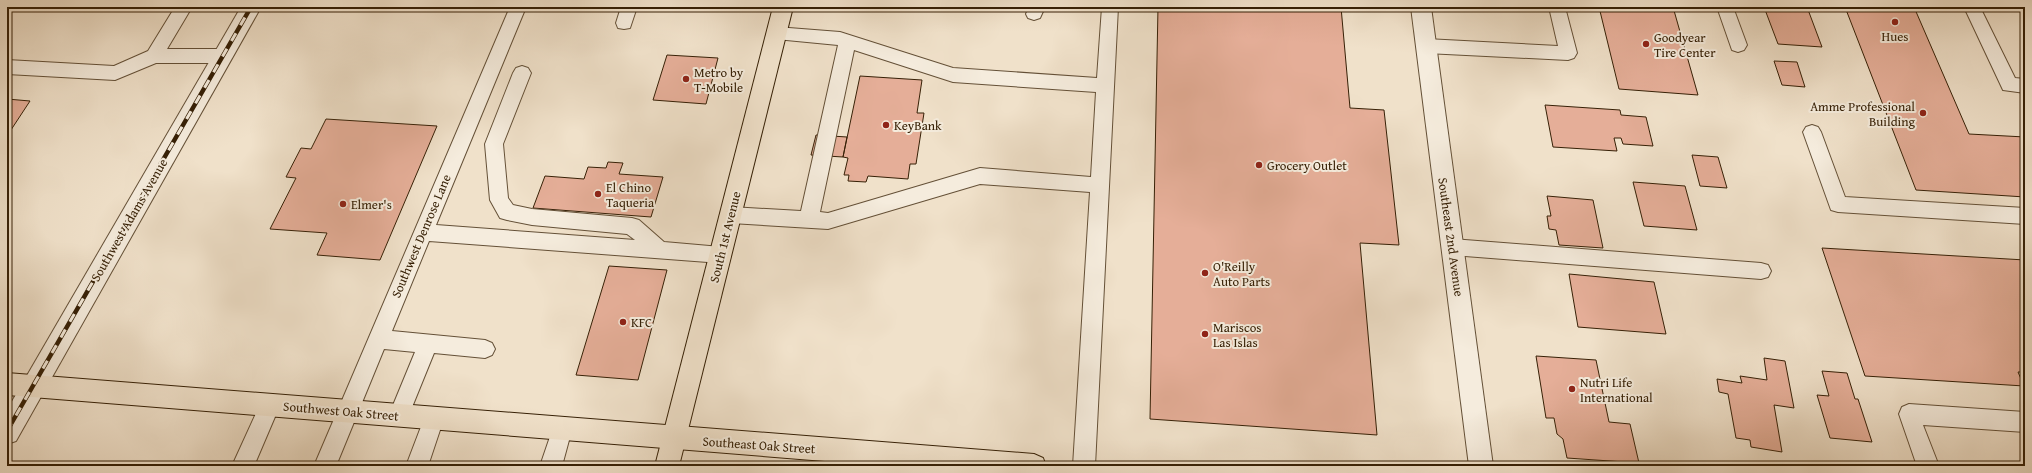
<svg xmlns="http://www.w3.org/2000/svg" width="2032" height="473" viewBox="0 0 2032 473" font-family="'Gentium Book Plus',serif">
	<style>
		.building { fill: #e5ae98; stroke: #362006 }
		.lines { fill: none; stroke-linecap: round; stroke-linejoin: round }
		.service-casing { stroke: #645037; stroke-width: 2 }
		.minor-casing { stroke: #645037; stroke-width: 2 }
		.tertiary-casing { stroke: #645037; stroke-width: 2 }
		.primary-casing { stroke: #362006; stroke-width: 2 }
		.trunk-casing { stroke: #362006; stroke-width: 2 }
		.service { fill: #f5ecdd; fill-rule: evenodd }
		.minor { fill: #f5ecdd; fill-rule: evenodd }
		.tertiary { fill: #f5ecdd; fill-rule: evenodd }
		.primary { fill: #f0e1ca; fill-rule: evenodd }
		.trunk { fill: #f0e1ca; fill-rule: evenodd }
		.rail-casing { stroke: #362006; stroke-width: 4.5 }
		.rail { stroke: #f5ecdd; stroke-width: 3; stroke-dasharray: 9; stroke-linecap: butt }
		.poi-dot { fill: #8f2418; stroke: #f5ecdd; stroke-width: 1.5 }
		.labels { text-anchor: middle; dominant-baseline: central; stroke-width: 4; stroke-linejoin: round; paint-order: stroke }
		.poi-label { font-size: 13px; fill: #362006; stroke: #f5ecdd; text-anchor: start }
		.street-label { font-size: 13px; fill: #362006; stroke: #f5ecdd }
	</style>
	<rect width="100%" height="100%" fill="#f0e1ca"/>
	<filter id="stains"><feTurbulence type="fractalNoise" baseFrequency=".005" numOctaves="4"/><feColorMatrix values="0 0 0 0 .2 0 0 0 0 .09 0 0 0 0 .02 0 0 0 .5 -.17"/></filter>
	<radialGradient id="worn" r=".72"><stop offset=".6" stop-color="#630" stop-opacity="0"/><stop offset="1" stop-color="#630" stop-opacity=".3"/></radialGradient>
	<path class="building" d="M1158 7H1341L1350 108 1384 110 1399 245 1360 243 1377 435 1150 419Z
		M1599 7H1673L1698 95 1619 89Z
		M1764 7H1807L1822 47 1778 44Z
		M1845 7H1914L1969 134 2025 137V197L1916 190Z
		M667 55 718 58 706 104 653 100Z
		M1774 61 1797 62 1805 87 1782 85Z
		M860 76 922 80 917 113H924L916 164H910L908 179 868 176 866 182 848 181 849 175H844L848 158 843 157Z
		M7 99 30 101 7 136Z
		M1545 105 1620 110 1621 115 1646 117 1653 146 1623 144 1621 138H1614L1617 151 1553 147Z
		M326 119 437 126 380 260 317 255 327 233 270 229 296 178 286 177 301 148 311 149Z
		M816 135 847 137 843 157 811 155Z
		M1692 155 1718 157 1727 188 1700 186Z
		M608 162 623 163 619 174 663 177 651 217 533 208 545 176 584 179 588 167 606 168Z
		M1633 182 1685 186 1697 230 1644 226Z
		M1547 196 1593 200 1603 248 1559 245 1556 230 1549 229 1547 216H1551Z
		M1822 248 2025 260V372H2018L2024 386 1865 376Z
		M609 266 667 270 638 380 576 375Z
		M1569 274 1654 282 1666 334 1578 327Z
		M1536 356 1596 360 1609 422 1630 424 1639 463 1567 458 1563 439 1557 434 1554 418H1546Z
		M1764 358 1785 361 1794 408 1774 405 1782 452 1751 447 1750 440 1736 438 1728 394 1719 392 1717 379 1742 383 1740 376 1767 380Z
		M1822 371 1847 373 1855 399H1858L1872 442 1830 438 1817 395 1829 396Z"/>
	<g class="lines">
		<defs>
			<path id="service" d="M175 7H192L167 49H223L229 51 232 56 229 61 223 63H156L115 80 7 74V60L114 66 148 51Z
				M510 7H526L436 225 635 240 627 234 532 225 507 220 500 218 490 200 485 144 513 73 516 68 522 66 528 68 531 73 503 144 508 198 513 205 532 209 632 218 639 220 664 242 721 247 728 249 731 255 728 261 721 263 429 241 392 331 485 340 492 343 495 349 492 355 485 358 434 353 406 422 399 425 392 422 389 415 415 352 384 349 336 466H314Z
				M621 7H637L630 28 624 29 618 28 616 23Z
				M1029 7H1045L1040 18 1034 20 1028 18 1026 14Z
				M1102 7H1118L1095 466H1073L1090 192 980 184 828 229 731 223 724 221 722 215 724 209 731 207 801 211 838 45 776 39 770 38 768 33 770 28 776 27 840 32 953 68 1097 78ZM854 50 953 82 1096 92 1091 177 980 168 828 213 820 212Z
				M1549 7H1565L1577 53 1574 58 1568 60 1426 53 1420 51 1417 46 1420 41 1426 39 1558 46Z
				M1717 7H1733L1747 45 1744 50 1738 52 1732 50Z
				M1964 7H1980L2015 78 2025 79V93L2003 90Z
				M1812 125 1818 127 1821 132 1845 197 2025 208V224L1838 212 1831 210 1803 132 1806 127Z
				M1452 239 1761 263 1768 265 1771 271 1768 277 1761 279 1452 255 1445 253 1442 247 1445 241Z
				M270 395 277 398 280 405 254 466H232L263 398Z
				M1909 404 2025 412V432L1923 425 1939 466H1917L1899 414 1902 407Z
				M434 408 441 411 444 418 428 466H406L427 411Z
				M562 419 569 422 572 429 562 466H540L555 422Z"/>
			<path id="minor" d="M241 7H261L16 441 7 444V410Z"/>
			<path id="tertiary" d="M1411 7H1431L1493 466H1469Z"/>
			<path id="primary" d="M773 7H793L679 466H655Z"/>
			<path id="trunk" d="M7 373 1034 454 1043 458 1046 466H887L7 395Z"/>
		</defs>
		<use href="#service" class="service-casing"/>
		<use href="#minor" class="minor-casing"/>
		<use href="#tertiary" class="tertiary-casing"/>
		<use href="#primary" class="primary-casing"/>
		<use href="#trunk" class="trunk-casing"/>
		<use href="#service" class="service"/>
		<use href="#minor" class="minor"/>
		<use href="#tertiary" class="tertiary"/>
		<use href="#primary" class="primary"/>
		<use href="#trunk" class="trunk"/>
		<defs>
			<path id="rail" d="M7 431 251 7"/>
		</defs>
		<use href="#rail" class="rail-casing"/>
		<use href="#rail" class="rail"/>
	</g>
	<g class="poi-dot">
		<circle cx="1895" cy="22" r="4"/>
		<circle cx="1646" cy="44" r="4"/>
		<circle cx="686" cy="79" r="4"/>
		<circle cx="1923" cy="113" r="4"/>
		<circle cx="886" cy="125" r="4"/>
		<circle cx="1259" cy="165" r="4"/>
		<circle cx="598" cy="194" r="4"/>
		<circle cx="343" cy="204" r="4"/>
		<circle cx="1205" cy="273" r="4"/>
		<circle cx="623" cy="322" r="4"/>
		<circle cx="1205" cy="334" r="4"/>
		<circle cx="1572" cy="389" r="4"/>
	</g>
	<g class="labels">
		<g class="poi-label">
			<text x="1895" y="36" text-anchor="middle">Hues</text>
			<text x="1654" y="37">Goodyear<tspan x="1654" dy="15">Tire Center</tspan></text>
			<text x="694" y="72">Metro by<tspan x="694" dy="15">T-Mobile</tspan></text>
			<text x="1915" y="106" text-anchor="end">Amme Professional<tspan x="1915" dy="15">Building</tspan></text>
			<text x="894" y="125">KeyBank</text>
			<text x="1267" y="165">Grocery Outlet</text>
			<text x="606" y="187">El Chino<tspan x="606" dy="15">Taqueria</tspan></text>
			<text x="351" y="204">Elmer's</text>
			<text x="1213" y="266">O'Reilly<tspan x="1213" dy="15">Auto Parts</tspan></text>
			<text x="631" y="322">KFC</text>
			<text x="1213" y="327">Mariscos<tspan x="1213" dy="15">Las Islas</tspan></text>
			<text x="1580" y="382">Nutri Life<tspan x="1580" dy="15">International</tspan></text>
		</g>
		<g class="street-label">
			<text transform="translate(129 220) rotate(-60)">Southwest Adams Avenue</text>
			<text transform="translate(421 236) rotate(-67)">Southwest Denrose Lane</text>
			<text transform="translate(725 237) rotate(-76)">South 1st Avenue</text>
			<text transform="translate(1451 237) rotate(82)">Southeast 2nd Avenue</text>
			<text transform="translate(341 411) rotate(5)">Southwest Oak Street</text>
			<text transform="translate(759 445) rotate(4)">Southeast Oak Street</text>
		</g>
	</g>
	<rect width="2032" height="473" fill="none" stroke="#f0e1ca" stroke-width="24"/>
	<rect x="8" y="8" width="2016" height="457" fill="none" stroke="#362006" stroke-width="2"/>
	<rect x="12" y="12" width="2008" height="449" fill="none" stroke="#362006"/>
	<rect width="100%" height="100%" filter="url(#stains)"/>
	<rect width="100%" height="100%" fill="url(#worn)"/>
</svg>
